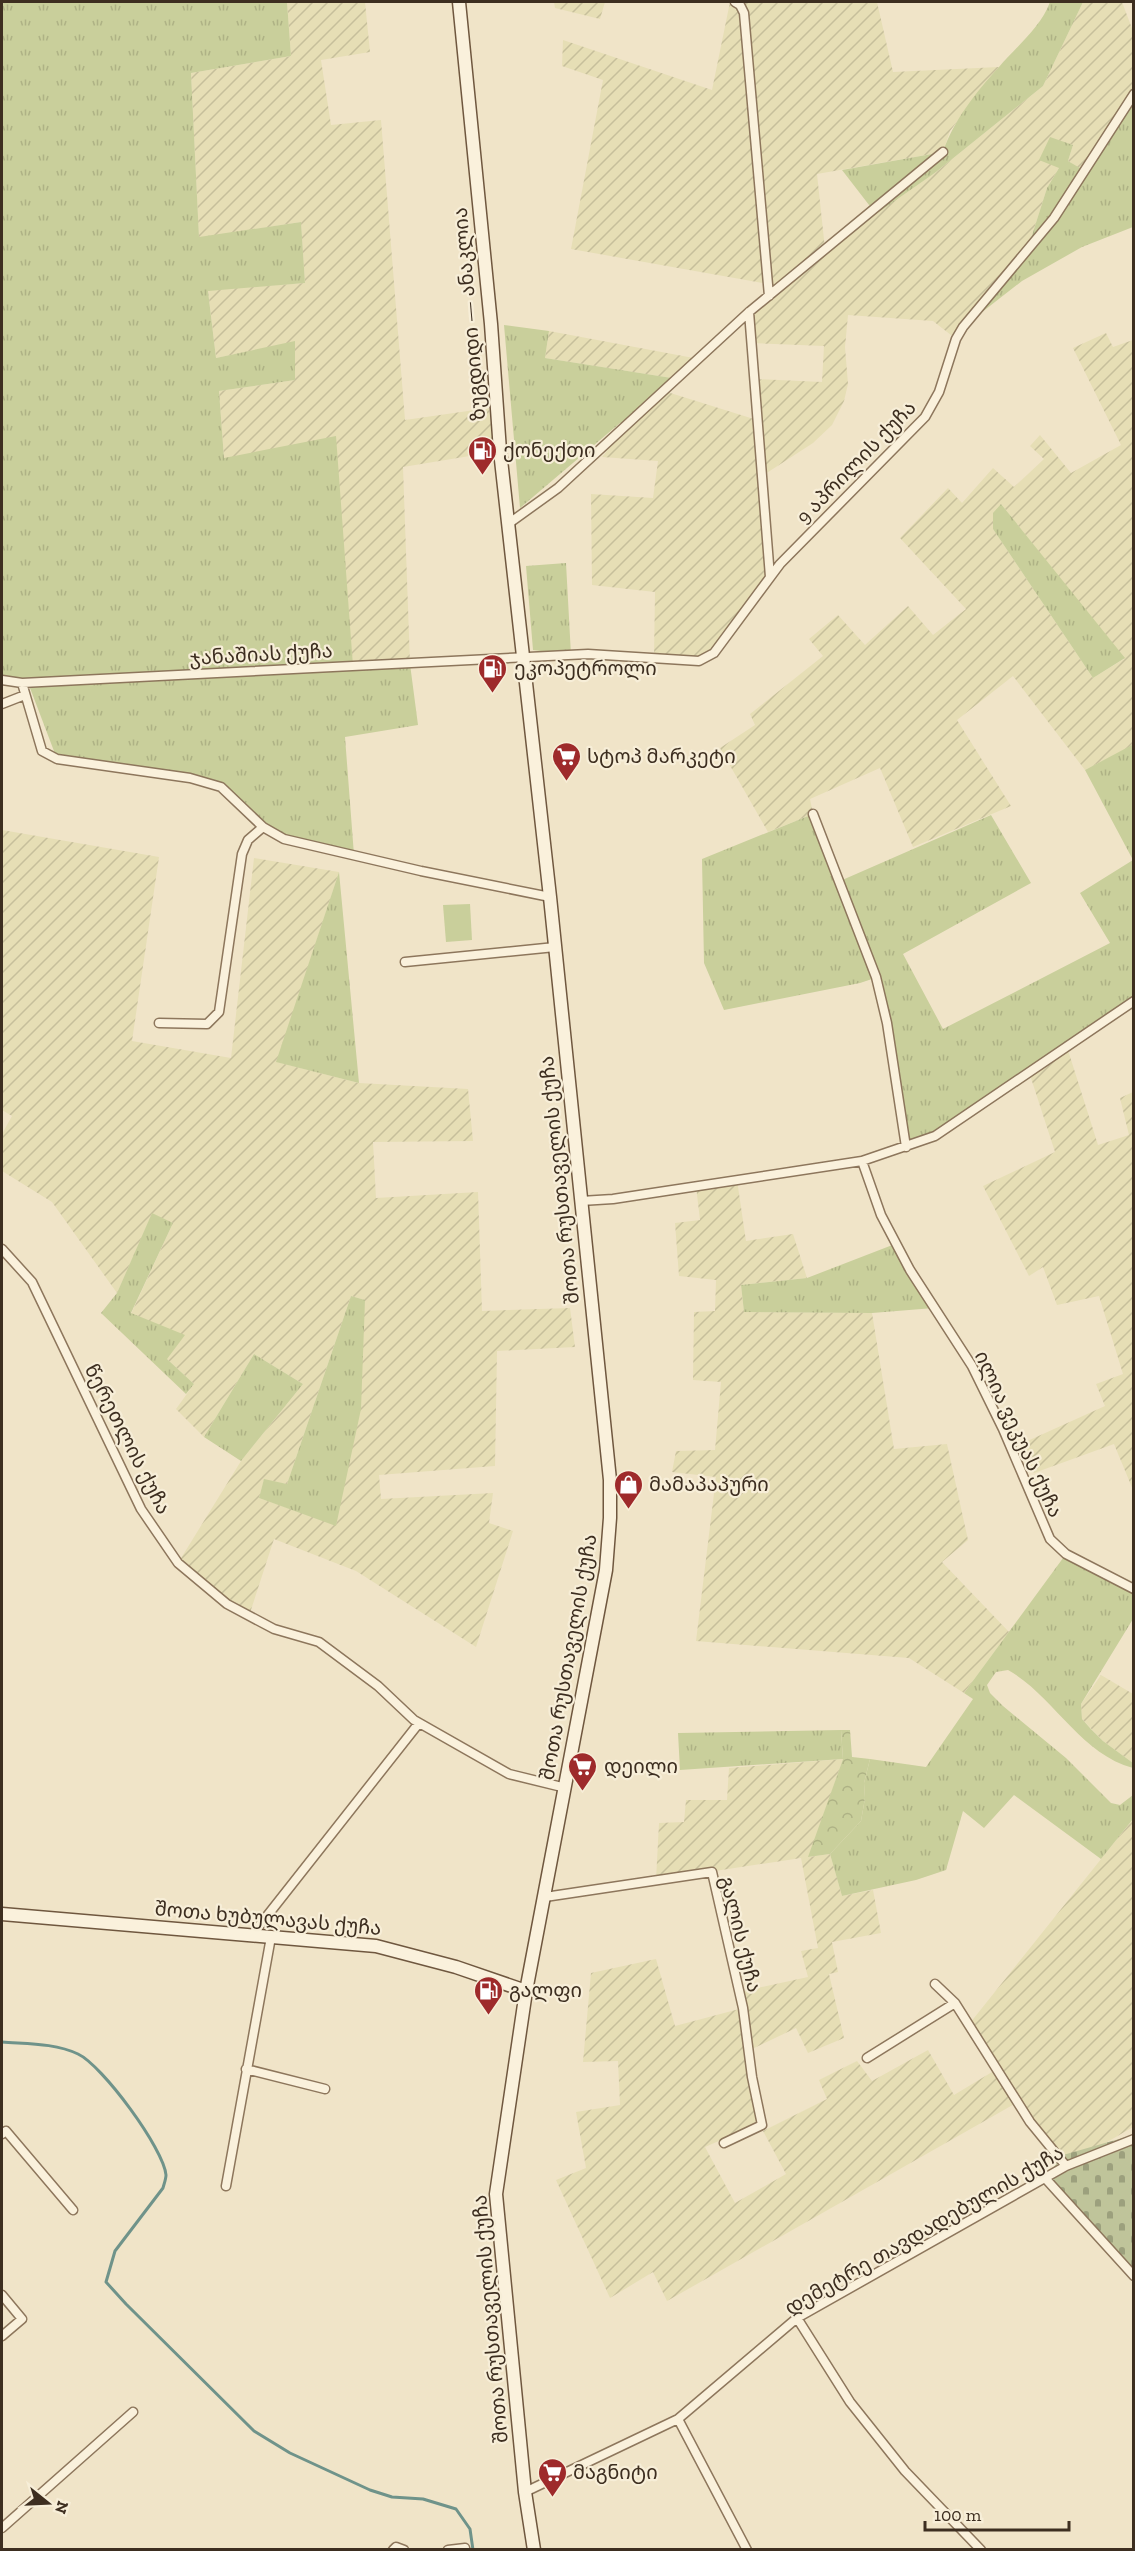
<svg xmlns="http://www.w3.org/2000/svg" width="1135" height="2551" viewBox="0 0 1135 2551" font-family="'Zilla Slab','Noto Sans Georgian',serif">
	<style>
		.farmland { fill: url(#farmland-furrows); fill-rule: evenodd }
		.grass { fill: url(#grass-tufts) }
		.forest { fill: url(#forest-crowns) }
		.cemetery { fill: url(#cemetery-stones) }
		.garden { fill: #c9cf9b }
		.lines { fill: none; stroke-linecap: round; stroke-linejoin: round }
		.stream { stroke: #6f938a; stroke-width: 3 }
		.street-casing { stroke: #8d765c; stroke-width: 11 }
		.secondary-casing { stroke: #6f573f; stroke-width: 15 }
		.street { stroke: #faf1dc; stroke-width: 8 }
		.secondary { stroke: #faf1dc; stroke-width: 12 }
		.labels { text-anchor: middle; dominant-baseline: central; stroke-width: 4.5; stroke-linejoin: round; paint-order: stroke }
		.street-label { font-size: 20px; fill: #3d2e20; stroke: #f7eed8 }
		.poi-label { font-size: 20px; fill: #3d2e20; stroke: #f7eed8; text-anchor: start }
	</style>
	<defs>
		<pattern id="farmland-furrows" width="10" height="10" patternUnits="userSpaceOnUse" patternTransform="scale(1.5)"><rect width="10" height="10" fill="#e6deb5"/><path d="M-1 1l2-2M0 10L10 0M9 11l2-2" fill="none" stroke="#c6bf9b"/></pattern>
		<pattern id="grass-tufts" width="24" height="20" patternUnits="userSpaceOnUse" patternTransform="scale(1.5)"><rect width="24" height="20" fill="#c9cf9b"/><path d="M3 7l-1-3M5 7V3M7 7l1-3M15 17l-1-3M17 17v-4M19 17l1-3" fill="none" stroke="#aeb285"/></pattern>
		<pattern id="forest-crowns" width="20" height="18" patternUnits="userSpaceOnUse" patternTransform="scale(1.5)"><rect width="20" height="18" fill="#c9cf9b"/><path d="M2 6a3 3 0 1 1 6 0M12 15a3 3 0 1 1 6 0" fill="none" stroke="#aeb285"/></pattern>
		<pattern id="cemetery-stones" width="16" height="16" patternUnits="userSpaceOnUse" patternTransform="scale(1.5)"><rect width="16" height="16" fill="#bfc49a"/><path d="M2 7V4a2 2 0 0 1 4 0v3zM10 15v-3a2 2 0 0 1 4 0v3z" fill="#9ca07d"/></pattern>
	</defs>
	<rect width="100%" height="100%" fill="#f0e4c8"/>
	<path class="farmland" d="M287 2H365L370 52 321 60 331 125 381 120 405 420 489 408 494 452 403 467 410 664 353 666 224 458 219 391 295 380V342L216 358 208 290 305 283 301 222 199 238 191 73 291 56Z
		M554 2H605L600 19 555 8Z
		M730 2H877L893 72 999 67 950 131 943 152 817 174 825 249 873 210 936 172 1043 86 1083 2H1122L1133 31V94L1085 172 1068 161 1073 145 1050 138 1059 168 1047 188 1028 248 956 339 933 321 848 315 845 347 848 384 844 401 832 425 813 443 762 476 770 577 714 653 699 661 654 658 655 592 592 585 591 494 653 498 658 461 602 457 629 424 664 391 757 420 754 379 822 382 824 346 751 343 749 312 769 296 768 284 571 249 603 80 562 66 563 40 712 90Z
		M549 331 699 359 678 379 545 358Z
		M1106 333 1113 347 1133 340V748L1132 746 1085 770 1013 676 957 720 1011 806 913 847 880 768 810 799 813 814 768 832 720 748 755 725 750 714 823 656 809 639 838 615 865 645 908 606 933 635 966 609 900 538 948 488 962 503 993 468 1014 487 1044 459 1030 446 1040 435 1071 473 1121 445 1073 348ZM1001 504 1124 659 1093 678 993 529Z
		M2 830 159 857 132 1041 231 1058 254 858 339 872 277 1062 359 1083 468 1089 473 1141 373 1142 376 1198 478 1192 482 1311 570 1308 575 1347 497 1351 495 1466 379 1475 381 1499 493 1493 489 1523 513 1531 476 1647 356 1571 274 1539 249 1616 178 1563 241 1461 303 1384 254 1354 204 1437 176 1409 194 1384 167 1359 131 1314 173 1223 152 1214 117 1293 52 1202 2 1171V1134L12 1116 2 1110ZM351 1296 365 1300 336 1525 259 1498 264 1480 287 1484Z
		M1067 1047 1098 1145 1129 1135 1120 1098 1133 1092V1490L1114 1444 1034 1473 1023 1443 1105 1406 1096 1384 1123 1374 1099 1296 1057 1305 1043 1267 1029 1276 983 1186 1055 1152 1029 1072Z
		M737 1180 746 1241 793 1234 807 1278 741 1285 744 1312 872 1313 894 1449 947 1444 968 1540 942 1562 1009 1632 964 1693 909 1658 696 1641 716 1477 672 1472 676 1451 715 1450 721 1382 693 1380 694 1312 715 1311 716 1280 679 1276 675 1223 700 1220 696 1186Z
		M1101 1675 1133 1694V1763L1103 1741 1082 1719 1081 1704Z
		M843 1759 809 1857 830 1854 842 1896 873 1890 881 1933 832 1942 838 1972 829 1974 844 2038 808 2053 796 2028 750 2050 758 2124 705 2147 735 2203 786 2174 763 2131 827 2099 819 2080 857 2061 872 2081 928 2050 954 2095 997 2069 970 2023 1133 1819V2127L1066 2166 1018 2102 667 2301 653 2272 610 2298 556 2180 586 2168 576 2112 620 2105 618 2061 583 2062 591 1973 656 1959 675 2026 743 2008 739 1992 808 1977 801 1951 818 1948 801 1858 656 1880 659 1823 684 1822 686 1800H727L729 1768Z"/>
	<path class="grass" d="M2 2H287L291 56 191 73 199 237 301 222 305 283 208 291 216 358 295 341V380L219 391 224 458 336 436 353 666 410 664 418 725 345 737 354 855 272 833 221 787 57 759 27 680 2 675Z
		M1050 2H1083L1043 86 936 172 876 214 842 170 943 152C953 121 977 91 999 67 1016 47 1041 27 1050 2Z
		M1133 94V227L1082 247 1022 281 963 327 1028 248 1047 188 1059 168 1039 160 1050 137 1073 145 1068 161 1085 171Z
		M504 325 549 331 545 358 678 379 629 424 620 423 520 508Z
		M1001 504 1125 658 1093 678 993 529V513Z
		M566 563 571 655 533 650 526 566Z
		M1132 745 1134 748 1133 1001 935 1136 906 1147 875 978 860 983 724 1010 704 963 702 859 813 814 840 881 991 815 1031 883 903 954 943 1029 1110 943 1080 893 1133 860 1085 770Z
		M339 872 359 1083 276 1062Z
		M152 1213 173 1223 131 1313 185 1335 167 1359 194 1384 186 1394 101 1313 117 1293Z
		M895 1244 934 1308 872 1313 744 1312 741 1285 807 1278Z
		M351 1296 365 1300 361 1409 336 1526 259 1498 264 1479 287 1484Z
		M254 1354 303 1384 241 1461 204 1437Z
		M1066 1554 1133 1589V1619L1081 1704 1082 1719 1090 1728 1103 1741 1133 1763V1768C1079 1753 1054 1696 1008 1670L996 1672 987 1685 990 1693 1003 1706 1066 1758 1111 1803 1120 1805 1133 1795V1819L1101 1859 1014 1795 984 1828 963 1811 946 1870 916 1880 842 1896 830 1854 861 1821 865 1798 864 1783 870 1759 926 1767 973 1699 964 1693Z
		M841 1730 843 1759 680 1770 678 1733Z"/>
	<path class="forest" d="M841 1730H850L852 1757 870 1759 864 1783 865 1798 861 1821 830 1854 808 1857 843 1759Z"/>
	<path class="cemetery" d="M1133 2135V2276L1045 2178 1063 2155Z"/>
	<path class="garden" d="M470 904 472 940 446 942 443 905Z"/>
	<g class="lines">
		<path class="stream" d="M2 2042C27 2044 55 2043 78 2054 102 2065 164 2149 166 2175 166 2179 164 2184 163 2188L115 2251 106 2282 126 2304 254 2431 290 2453 370 2490 392 2497 423 2499 456 2509 470 2529 473 2550"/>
		<defs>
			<path id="street" d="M735 2 740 5 744 13 769 296
				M749 312 770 577
				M508 524 558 488 749 312 943 152
				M2 680 22 683 588 654 699 661 714 653 780 564 925 417 939 392 956 339 963 327 1054 218 1134 94
				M22 683 42 751 57 759 190 778 221 787 263 827 284 839 421 871 550 897
				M2 704 25 695
				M813 814 876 977 887 1023 906 1147
				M405 962 555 947
				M159 1023 207 1024 219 1012 242 854 248 840 263 827
				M862 1161 881 1215 910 1270 972 1366 1003 1429 1050 1539 1066 1554 1134 1589
				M581 1201 613 1199 862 1161 935 1136 1134 1001
				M2 1249 32 1282 141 1509 178 1563 227 1604 274 1629 319 1642 378 1686 414 1720 509 1774 566 1788
				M545 1897 712 1872 743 2008 752 2077 762 2125 724 2143
				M252 1935 419 1723
				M935 1984 955 2003 1030 2122 1066 2166
				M867 2058 955 2003
				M246 2069 325 2089
				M2 2134 6 2131 73 2210
				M1045 2178 1134 2276
				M226 2186 271 1937
				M2 2295 22 2319 2 2336
				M797 2318 850 2402 905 2471 981 2550
				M678 2419 747 2550
				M525 2492 678 2419 797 2318 1066 2166 1134 2139
				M2 2528 133 2412
				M393 2550 396 2547 404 2550
				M448 2550 465 2548"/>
			<path id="secondary" d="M459 2 491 324 500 451 550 897 610 1480V1518L606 1570 526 1991 496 2194 525 2492 534 2550
				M2 1914 376 1946 456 1967 526 1991"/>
		</defs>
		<use href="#street" class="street-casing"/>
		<use href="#secondary" class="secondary-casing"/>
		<use href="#street" class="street"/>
		<use href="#secondary" class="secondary"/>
	</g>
	<defs>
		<symbol id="fuel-pin" viewBox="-11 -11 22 30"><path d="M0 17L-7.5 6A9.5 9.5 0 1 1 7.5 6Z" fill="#9e2a2b" stroke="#f7eed8"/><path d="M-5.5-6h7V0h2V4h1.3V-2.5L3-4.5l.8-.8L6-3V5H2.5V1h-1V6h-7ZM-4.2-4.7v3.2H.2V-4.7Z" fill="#fff"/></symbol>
		<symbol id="supermarket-pin" viewBox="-11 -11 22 30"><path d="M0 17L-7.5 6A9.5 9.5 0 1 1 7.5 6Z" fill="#9e2a2b" stroke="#f7eed8"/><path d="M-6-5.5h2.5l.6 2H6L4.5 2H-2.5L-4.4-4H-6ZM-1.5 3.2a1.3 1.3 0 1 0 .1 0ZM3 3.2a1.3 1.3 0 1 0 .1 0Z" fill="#fff"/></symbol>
		<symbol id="shop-pin" viewBox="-11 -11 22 30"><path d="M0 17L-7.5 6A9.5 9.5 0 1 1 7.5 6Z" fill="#9e2a2b" stroke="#f7eed8"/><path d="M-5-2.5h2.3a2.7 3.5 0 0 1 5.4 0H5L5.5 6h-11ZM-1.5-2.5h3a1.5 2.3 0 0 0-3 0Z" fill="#fff"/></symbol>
	</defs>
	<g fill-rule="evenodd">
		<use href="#fuel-pin" x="466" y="434" width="33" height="45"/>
		<use href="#fuel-pin" x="476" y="652" width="33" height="45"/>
		<use href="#supermarket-pin" x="550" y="740" width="33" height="45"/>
		<use href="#shop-pin" x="612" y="1468" width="33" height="45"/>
		<use href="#supermarket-pin" x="566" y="1750" width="33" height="45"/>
		<use href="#fuel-pin" x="472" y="1974" width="33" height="45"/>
		<use href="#supermarket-pin" x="536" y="2456" width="33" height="45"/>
	</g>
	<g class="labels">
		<g class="street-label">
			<text transform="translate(469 314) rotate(-95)">ზუგდიდი — ანაკლია</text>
			<text transform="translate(856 462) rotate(-46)">9 აპრილის ქუჩა</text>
			<text transform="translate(261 654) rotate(-3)">ჯანაშიას ქუჩა</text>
			<text transform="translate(559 1180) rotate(-96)">შოთა რუსთაველის ქუჩა</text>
			<text transform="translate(1019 1434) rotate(65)">ილია ვეკუას ქუჩა</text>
			<text transform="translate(128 1439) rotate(63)">წერეთლის ქუჩა</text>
			<text transform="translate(568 1657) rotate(-80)">შოთა რუსთაველის ქუჩა</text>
			<text transform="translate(268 1918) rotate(5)">შოთა ხუბულავას ქუჩა</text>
			<text transform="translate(741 1934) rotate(76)">გალის ქუჩა</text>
			<text transform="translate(924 2230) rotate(-30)">დემეტრე თავდადებულის ქუჩა</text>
			<text transform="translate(490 2319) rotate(-95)">შოთა რუსთაველის ქუჩა</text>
		</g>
		<g class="poi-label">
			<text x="503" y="450">ქონექთი</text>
			<text x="514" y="668">ეკოპეტროლი</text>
			<text x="587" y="756">სტოპ მარკეტი</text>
			<text x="649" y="1484">მამაპაპური</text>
			<text x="604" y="1766">დეილი</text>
			<text x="509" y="1990">გალფი</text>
			<text x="573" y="2472">მაგნიტი</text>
		</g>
	</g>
	<rect width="1135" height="2551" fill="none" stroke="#3d2e20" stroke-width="6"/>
	<g transform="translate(48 2503) rotate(108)" stroke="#f7eed8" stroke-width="4.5" paint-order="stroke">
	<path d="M0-4.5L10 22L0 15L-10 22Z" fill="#3d2e20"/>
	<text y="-9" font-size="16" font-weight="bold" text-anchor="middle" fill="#3d2e20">N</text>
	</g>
	<path d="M925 2521v9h144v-9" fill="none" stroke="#3d2e20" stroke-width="3"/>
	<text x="934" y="2521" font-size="18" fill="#3d2e20" stroke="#f7eed8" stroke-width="4.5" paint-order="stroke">100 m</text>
</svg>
